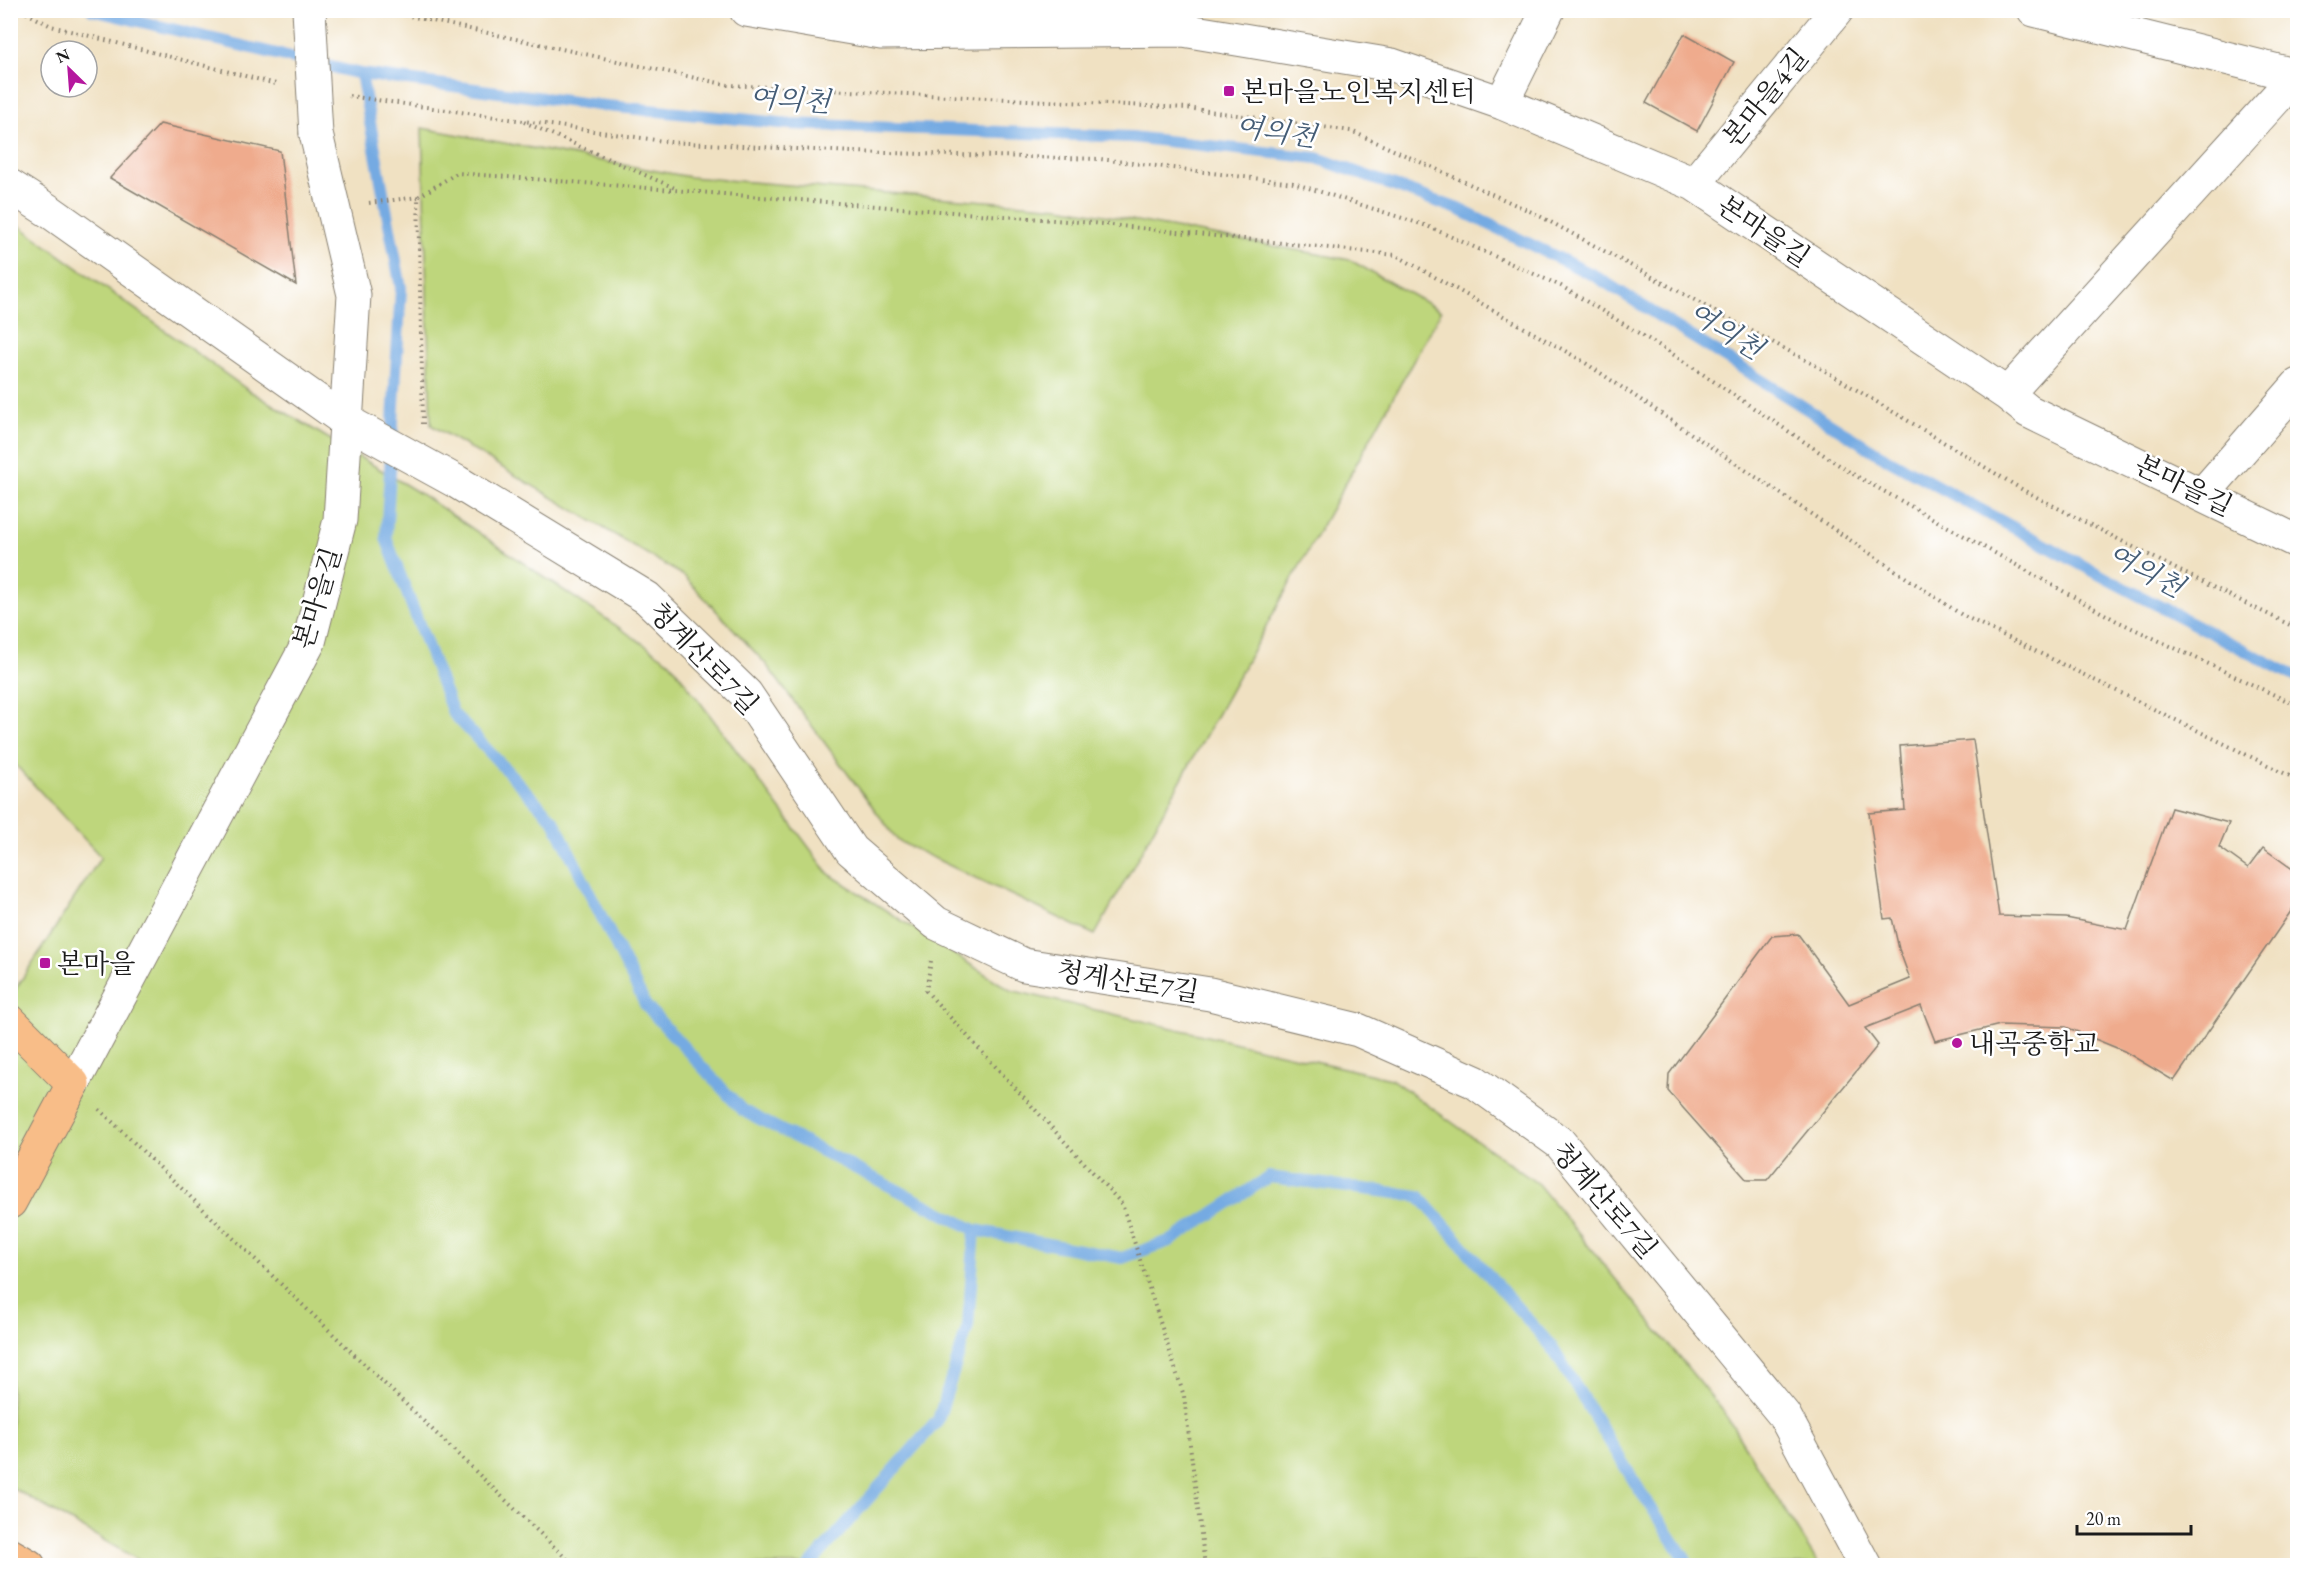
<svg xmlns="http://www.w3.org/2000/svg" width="2308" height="1576" viewBox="0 0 2308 1576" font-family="'EB Garamond','Noto Serif KR',serif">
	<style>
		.green { fill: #bed67b; stroke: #6d794c; stroke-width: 1.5 }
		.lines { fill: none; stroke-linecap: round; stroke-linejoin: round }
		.stream { stroke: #74aae2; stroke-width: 12 }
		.building { fill: #efab8d }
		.minor-casing { stroke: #867e6f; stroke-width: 35 }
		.major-casing { stroke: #867e6f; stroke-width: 35 }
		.path { stroke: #867e6f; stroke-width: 4; stroke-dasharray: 1.5 4.5; stroke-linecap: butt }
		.minor { stroke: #fff; stroke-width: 33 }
		.major { stroke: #f8bd88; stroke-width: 33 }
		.minor-bridge-casing { stroke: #867e6f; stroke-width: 35; stroke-linecap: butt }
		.minor-bridge { stroke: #fff; stroke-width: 33 }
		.poi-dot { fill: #b5179e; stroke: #fff; stroke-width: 2 }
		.labels { text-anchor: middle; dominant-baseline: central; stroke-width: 5; stroke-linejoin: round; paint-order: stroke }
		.poi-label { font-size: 27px; fill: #1c1c1c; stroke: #fff; text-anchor: start }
		.street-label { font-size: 27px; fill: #1c1c1c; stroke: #fff }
		.water-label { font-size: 28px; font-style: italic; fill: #445c75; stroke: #fff }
	</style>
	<rect width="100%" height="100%" fill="#fff"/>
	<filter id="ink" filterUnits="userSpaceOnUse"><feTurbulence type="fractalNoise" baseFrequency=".0167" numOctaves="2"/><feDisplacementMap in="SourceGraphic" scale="12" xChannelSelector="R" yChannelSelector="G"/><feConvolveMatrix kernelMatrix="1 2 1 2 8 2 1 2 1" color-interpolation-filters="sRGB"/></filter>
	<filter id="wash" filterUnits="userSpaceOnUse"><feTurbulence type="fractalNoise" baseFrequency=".008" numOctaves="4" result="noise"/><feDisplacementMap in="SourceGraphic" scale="24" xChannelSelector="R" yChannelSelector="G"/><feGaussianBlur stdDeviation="1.35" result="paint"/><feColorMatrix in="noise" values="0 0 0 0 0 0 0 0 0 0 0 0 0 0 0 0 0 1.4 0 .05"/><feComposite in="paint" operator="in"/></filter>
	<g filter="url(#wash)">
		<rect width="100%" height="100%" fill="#f0e1c2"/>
		<path class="green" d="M422 128 690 177 1060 207 1350 260 1441 311 1095 935 898 841 765 663 684 576 431 425Z
			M11 220 248 390 421 494 670 662 829 874 1010 990 1391 1079 1538 1184 1723 1411 1819 1565H147L11 1487V996L101 857 11 760Z"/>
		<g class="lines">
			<path class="stream" d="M92 10 361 74 597 105 790 124 1131 137 1317 158 1458 209 1595 276 1877 453 2113 582 2298 678
				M361 74 401 288 386 538 453 713 554 821 646 1006 742 1110 975 1230 1122 1258 1172 1240 1269 1177 1419 1196 1551 1346 1640 1491 1690 1566
				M809 1566 938 1420 968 1326 975 1230"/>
		</g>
		<g id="blocks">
			<path class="building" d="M1684 34 1734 62 1697 131 1646 103Z
				M160 124 280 151 296 285 110 178Z
				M1973 740 1999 916 2066 918 2127 930 2171 808 2229 823 2219 847 2248 868 2263 848 2298 873V901L2174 1081 2124 1051 2066 1027 2000 1025 1935 1041 1921 1006 1865 1028 1878 1045 1767 1180H1747L1668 1091 1669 1074 1772 936 1798 934 1849 1004 1910 979 1899 949 1892 918 1884 919 1869 813 1905 810 1900 746Z"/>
		</g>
	</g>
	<g filter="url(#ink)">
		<use href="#blocks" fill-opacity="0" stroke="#867e6f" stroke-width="1.5"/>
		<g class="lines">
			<defs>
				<path id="minor" d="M746 10 881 33 1183 30 1392 65 1502 103 1694 184 2007 394 2028 411 2298 542
					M2034 10 2298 76
					M1502 103 1548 10
					M1694 184 1837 10
					M10 186 52 213 346 421 457 482 647 598 746 694 851 850 936 923 1024 965 1210 994 1358 1030 1475 1082 1560 1143 1784 1415 1865 1566
					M2007 394 2296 76
					M2203 494 2298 385
					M73 1084 309 642 340 520 354 295 316 134"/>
				<path id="major" d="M10 1021 73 1084 10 1202
					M10 1555 29 1566"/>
			</defs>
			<use href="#minor" class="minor-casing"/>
			<use href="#major" class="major-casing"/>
			<path class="path" d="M21 10 51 26 276 84
				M375 10 391 12 728 85 1187 108 1351 131 1534 213 1822 369 2023 490 2174 568 2298 629
				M349 96 670 142 852 152 1100 159 1293 183 1427 226 1561 286 1665 349 1851 473 2117 621 2298 706
				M524 122 677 189
				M369 203 418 197
				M423 424 418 197 457 173 1092 223 1396 255 1581 360 1962 615 2292 777 2298 782
				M931 961 926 991 1122 1204 1184 1396 1205 1566
				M99 1109 574 1566"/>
			<use href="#minor" class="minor"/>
			<use href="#major" class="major"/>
			<defs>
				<path id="minor-bridge" d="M309 10 316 134"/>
			</defs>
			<use href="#minor-bridge" class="minor-bridge-casing"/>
			<use href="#minor-bridge" class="minor-bridge"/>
		</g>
	</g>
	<g class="poi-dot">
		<rect x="1223" y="85" width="12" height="12" rx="3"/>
		<rect x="39" y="957" width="12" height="12" rx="3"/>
		<circle cx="1957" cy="1043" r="6"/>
	</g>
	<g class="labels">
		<g class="poi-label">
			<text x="1241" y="91">본마을노인복지센터</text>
			<text x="57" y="963">본마을</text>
			<text x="1969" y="1043">내곡중학교</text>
		</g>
		<g class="street-label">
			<text transform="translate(1765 97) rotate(-51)">본마을4길</text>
			<text transform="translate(1764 231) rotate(34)">본마을길</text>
			<text transform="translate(2184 485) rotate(26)">본마을길</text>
			<text transform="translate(317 598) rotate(-73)">본마을길</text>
			<text transform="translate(704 658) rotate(46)">청계산로7길</text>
			<text transform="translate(1128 981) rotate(9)">청계산로7길</text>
			<text transform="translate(1605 1200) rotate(49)">청계산로7길</text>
		</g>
		<g class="water-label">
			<text transform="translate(790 99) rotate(4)">여의천</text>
			<text transform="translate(1276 131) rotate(8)">여의천</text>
			<text transform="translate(1726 330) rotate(32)">여의천</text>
			<text transform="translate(2146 570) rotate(28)">여의천</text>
		</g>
	</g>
	<rect width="2308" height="1576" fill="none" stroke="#fff" stroke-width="36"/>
	<g transform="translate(69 69) rotate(335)"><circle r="28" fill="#ffffff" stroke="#a4a4a4" stroke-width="1.5"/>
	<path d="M0-4.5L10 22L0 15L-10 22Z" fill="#b5179e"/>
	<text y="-9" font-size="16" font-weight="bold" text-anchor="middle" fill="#1c1c1c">N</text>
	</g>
	<path d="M2077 1525v9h114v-9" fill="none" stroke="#1c1c1c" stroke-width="3"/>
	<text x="2086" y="1525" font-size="18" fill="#1c1c1c" stroke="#ffffff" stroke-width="4.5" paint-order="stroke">20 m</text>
</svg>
